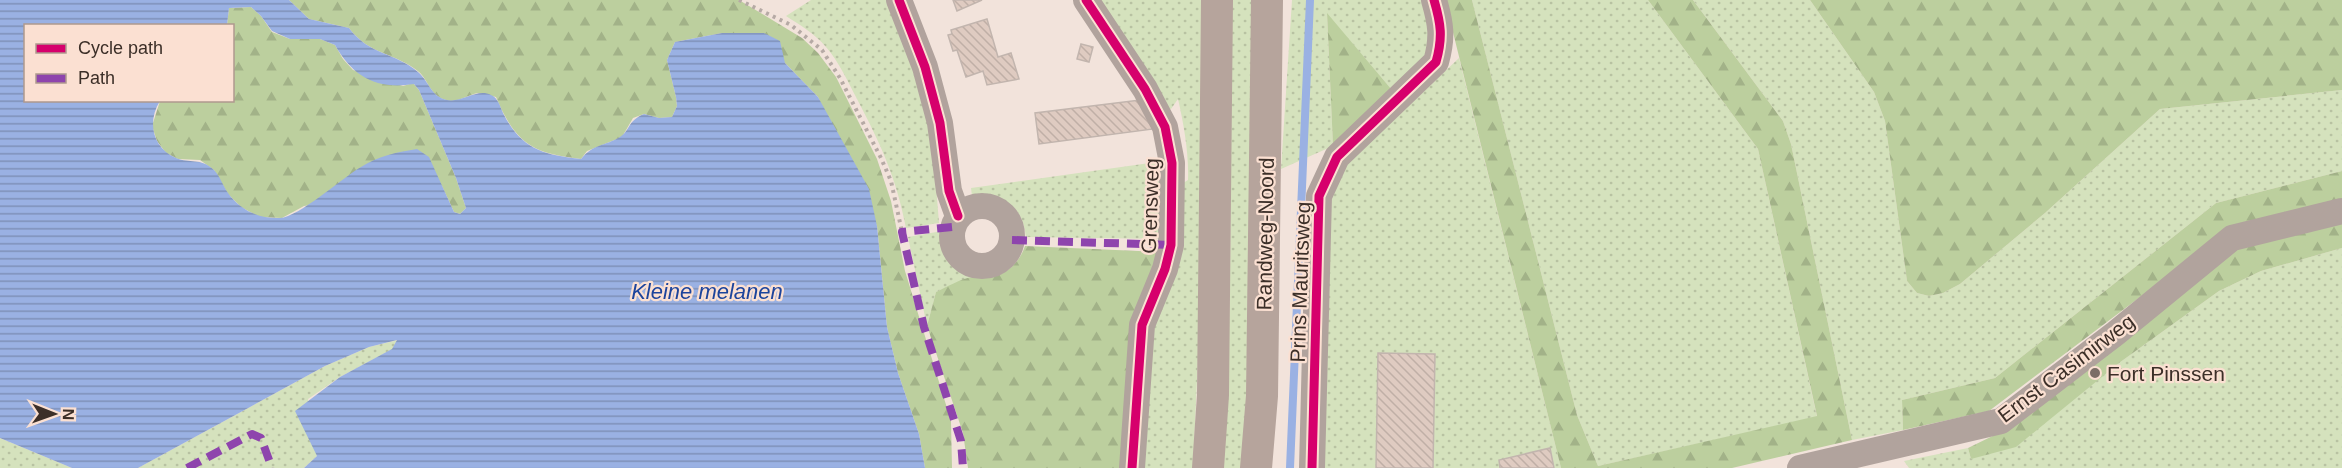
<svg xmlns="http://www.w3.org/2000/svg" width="2342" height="468" viewBox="0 0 2342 468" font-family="Helvetica,sans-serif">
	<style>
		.grass { fill: url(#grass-dots) }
		.forest { fill: url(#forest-firs) }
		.water { fill: url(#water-rules); fill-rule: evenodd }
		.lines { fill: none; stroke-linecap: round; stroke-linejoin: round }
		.stream { stroke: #9ab1e3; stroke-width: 8 }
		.building { fill: url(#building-back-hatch); stroke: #c2b5ae; stroke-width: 1.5 }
		.path { stroke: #b6aaa5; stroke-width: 4; stroke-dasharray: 3 4.5; stroke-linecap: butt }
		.minor { stroke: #b1a39d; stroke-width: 26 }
		.major { stroke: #b6a49c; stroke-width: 32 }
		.quiet { stroke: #8e44ad; stroke-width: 8; stroke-dasharray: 15 8; stroke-linecap: butt }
		.cycleway-casing { stroke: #fbe0d2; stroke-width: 13 }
		.cycleway { stroke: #d6006c; stroke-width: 9 }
		.poi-dot { fill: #7c6e67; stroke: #fbe0d2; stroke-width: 2 }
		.labels { text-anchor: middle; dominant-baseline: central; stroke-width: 4.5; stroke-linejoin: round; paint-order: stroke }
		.street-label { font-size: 21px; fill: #3c2f28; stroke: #fbe0d2 }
		.poi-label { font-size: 21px; fill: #3c2f28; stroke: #fbe0d2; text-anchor: start }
		.water-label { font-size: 22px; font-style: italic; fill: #1d449c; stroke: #fbe0d2 }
	</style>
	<defs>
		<pattern id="grass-dots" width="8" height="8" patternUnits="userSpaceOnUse" patternTransform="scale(1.5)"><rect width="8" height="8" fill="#d5e2bd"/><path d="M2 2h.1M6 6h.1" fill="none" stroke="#b8c2a2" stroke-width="1.8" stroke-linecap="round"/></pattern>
		<pattern id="forest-firs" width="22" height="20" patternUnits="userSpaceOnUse" patternTransform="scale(1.5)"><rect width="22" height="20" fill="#bccf9e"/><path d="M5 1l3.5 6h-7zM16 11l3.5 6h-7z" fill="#a2b288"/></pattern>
		<pattern id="water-rules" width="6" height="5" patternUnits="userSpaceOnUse" patternTransform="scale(1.5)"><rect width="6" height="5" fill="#9ab1e3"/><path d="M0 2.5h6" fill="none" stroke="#7f90b8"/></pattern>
		<pattern id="building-back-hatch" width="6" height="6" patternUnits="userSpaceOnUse" patternTransform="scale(1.5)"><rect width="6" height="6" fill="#dfcbc1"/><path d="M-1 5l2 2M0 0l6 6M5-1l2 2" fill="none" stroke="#c0afa6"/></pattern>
	</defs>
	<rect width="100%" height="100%" fill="#f2e3db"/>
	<path class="grass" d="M811 0H888L900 24 932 135 939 223 906 228C896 177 881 145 857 99 848 82 839 62 826 47 815 34 800 25 786 16Z
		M1099 0H1201L1200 315 1193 468H1140L1146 347 1180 185 1188 180C1189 154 1184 125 1178 99L1171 109 1163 107Z
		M1230 0H1252L1249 396 1242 468H1221C1235 312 1229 156 1230 0Z
		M1292 0H1424C1439 49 1428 58 1392 90L1327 14 1333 146 1281 169Z
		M1472 0H1648L1758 149 1817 417 1598 466 1577 415Z
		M1693 0H1810L1874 92 1885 121 1907 281 1917 293 1929 296 1943 293 1960 284 2045 213 2160 109 2342 90V171L2216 203 1995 378 1902 400 1903 430 1852 440 1791 144 1783 121Z
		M1459 58 1561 468H1318L1329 203 1348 163Z
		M1164 161 1163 239 1026 237C1022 204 1003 195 972 196L971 188Z
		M942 231C943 253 951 268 972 277L936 292 927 326 908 237Z
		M2342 248V468H1909L1904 461 1968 448 1971 459 2119 363 2219 291 2261 271Z
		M398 340 393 349 340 377 308 399 317 456 304 468H138L325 366 369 347Z
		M0 438 72 468H0Z"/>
	<path class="forest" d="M289 0H739L802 38 818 53 836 77 877 159 891 201 905 271 951 421 952 468H925L919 434 898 373 887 327 877 226 818 97 785 63 764 33H722L675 42 667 60 676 97 677 106 672 117 659 118 644 114 633 118 622 137 587 151 581 159C532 153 516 144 496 97 491 96 483 93 478 93 466 95 456 105 443 99 430 94 428 80 419 72 395 52 370 56 349 28L309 19Z
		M1445 0H1472L1577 415 1598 466 1817 416 1758 149 1648 0H1693L1783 121 1791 144 1852 440 1732 468H1561Z
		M1810 0H2342V90L2160 109 2045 213 1960 284 1943 293 1929 296 1917 293 1907 281 1885 121 1874 92Z
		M251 7 261 16 272 32 290 39H320L335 45 343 59 353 70 403 86 413 83 419 90 456 178 466 208 460 214 454 212 442 186 304 206 282 218 259 217 241 207 228 194 214 170 200 160 178 159 166 153 157 141 152 126 160 101 232 100V26L227 25 229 8Z
		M1327 13 1392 90 1333 146Z
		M2342 171V202L2225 233 1989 411 1903 430 1902 400 1995 378 2216 203Z
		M2342 219V248L2261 271 2219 291 2119 363 2016 447 1971 459 1968 448 2009 428 2236 245Z
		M1025 246 1161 252 1124 468H968L963 433 927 326 936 292C947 287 960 279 972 277 977 276 982 278 987 277 1005 277 1020 262 1025 246Z"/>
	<path class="water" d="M0 0H289L309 19 349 28C370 56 395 52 418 72 429 81 431 97 447 100 462 103 477 88 491 95 498 98 500 106 503 113 521 149 543 155 581 159 593 144 605 146 620 137 630 131 627 121 644 114L659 118 672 117 677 106 676 97 667 60 675 42 722 33H764L780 41 785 63 818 97 869 189 877 226 887 327 898 373 919 434 925 468H304L317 456 295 411 340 377 392 349 397 340 369 347 325 366 138 468H72L0 438ZM251 7 261 16 272 31 290 39H320L335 45C353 77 377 90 414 84L419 90 456 178 466 208 460 214 454 212 429 157 417 149C398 152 378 156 361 167 342 178 299 217 280 218 259 219 240 210 228 193 223 186 220 176 214 170 200 157 190 164 176 158 152 148 147 121 160 101L26 100V26L227 25 229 8Z"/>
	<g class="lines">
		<path class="stream" d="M1290 468 1310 0"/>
	</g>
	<path class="building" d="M953 0H982L957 11Z
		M987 19 998 57 1011 53 1019 79 987 85 983 71 966 77 957 50 953 51 948 35 952 34 951 30Z
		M1081 44 1093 47 1089 62 1077 59Z
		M1140 100 1153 129 1039 144 1035 113Z
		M1378 353 1435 354 1433 468H1376Z
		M1550 448 1554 468H1500L1499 460Z"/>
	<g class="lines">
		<path class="path" d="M739 0 791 25 822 50 840 78 881 158 891 181 902 232"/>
		<path class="minor" d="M899 0 925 67 940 123 949 191 958 216
			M1086 0 1145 89 1165 127 1172 163 1171 245 1165 269 1142 325 1132 468
			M952 236a30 30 0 1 1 60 0a30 30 0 1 1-60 0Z
			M1312 468 1319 196 1337 157 1436 62C1443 37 1441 24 1434 0
			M1800 468 2001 421 2116 333 2232 238 2342 211"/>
		<path class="major" d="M1208 468 1213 395 1217 0
			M1256 468 1262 396 1267 0"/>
		<path class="quiet" d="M952 227 902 232 924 327 961 441 963 468
			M1012 240 1171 245
			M187 468 252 434 261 438 272 468"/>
		<defs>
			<path id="cycleway" d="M899 0 925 67 940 123 949 191 958 216
				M1086 0 1145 89 1165 127 1172 163 1171 245 1165 269 1142 325 1132 468
				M1312 468 1319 196 1337 157 1436 62C1443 37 1441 24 1434 0"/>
		</defs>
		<use href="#cycleway" class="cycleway-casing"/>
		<use href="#cycleway" class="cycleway"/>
	</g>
	<circle class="poi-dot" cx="2095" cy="373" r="6"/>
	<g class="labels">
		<g class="street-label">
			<text transform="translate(1150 206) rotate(-88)">Grensweg</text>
			<text transform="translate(1265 234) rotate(-89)">Randweg-Noord</text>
			<text transform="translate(1300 282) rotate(-88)">Prins Mauritsweg</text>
			<text transform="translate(2066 368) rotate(-37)">Ernst Casimirweg</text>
		</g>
		<g class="poi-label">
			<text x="2107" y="373">Fort Pinssen</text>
		</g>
		<g class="water-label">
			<text x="707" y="291">Kleine melanen</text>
		</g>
	</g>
	<rect x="24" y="24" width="210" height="78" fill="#fbe0d2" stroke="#af998e" stroke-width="1.5"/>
	<rect x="36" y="44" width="30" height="9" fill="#d6006c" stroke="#af998e" stroke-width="1.5"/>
	<text x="78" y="54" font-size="18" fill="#3c2f28">Cycle path</text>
	<rect x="36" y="74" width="30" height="9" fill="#8e44ad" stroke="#af998e" stroke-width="1.5"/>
	<text x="78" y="84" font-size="18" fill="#3c2f28">Path</text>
	<g transform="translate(54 414) rotate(91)" stroke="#fbe0d2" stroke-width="4.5" paint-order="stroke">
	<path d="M0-4.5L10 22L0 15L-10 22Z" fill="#3c2f28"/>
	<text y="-9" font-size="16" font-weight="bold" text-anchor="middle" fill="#3c2f28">N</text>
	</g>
</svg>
